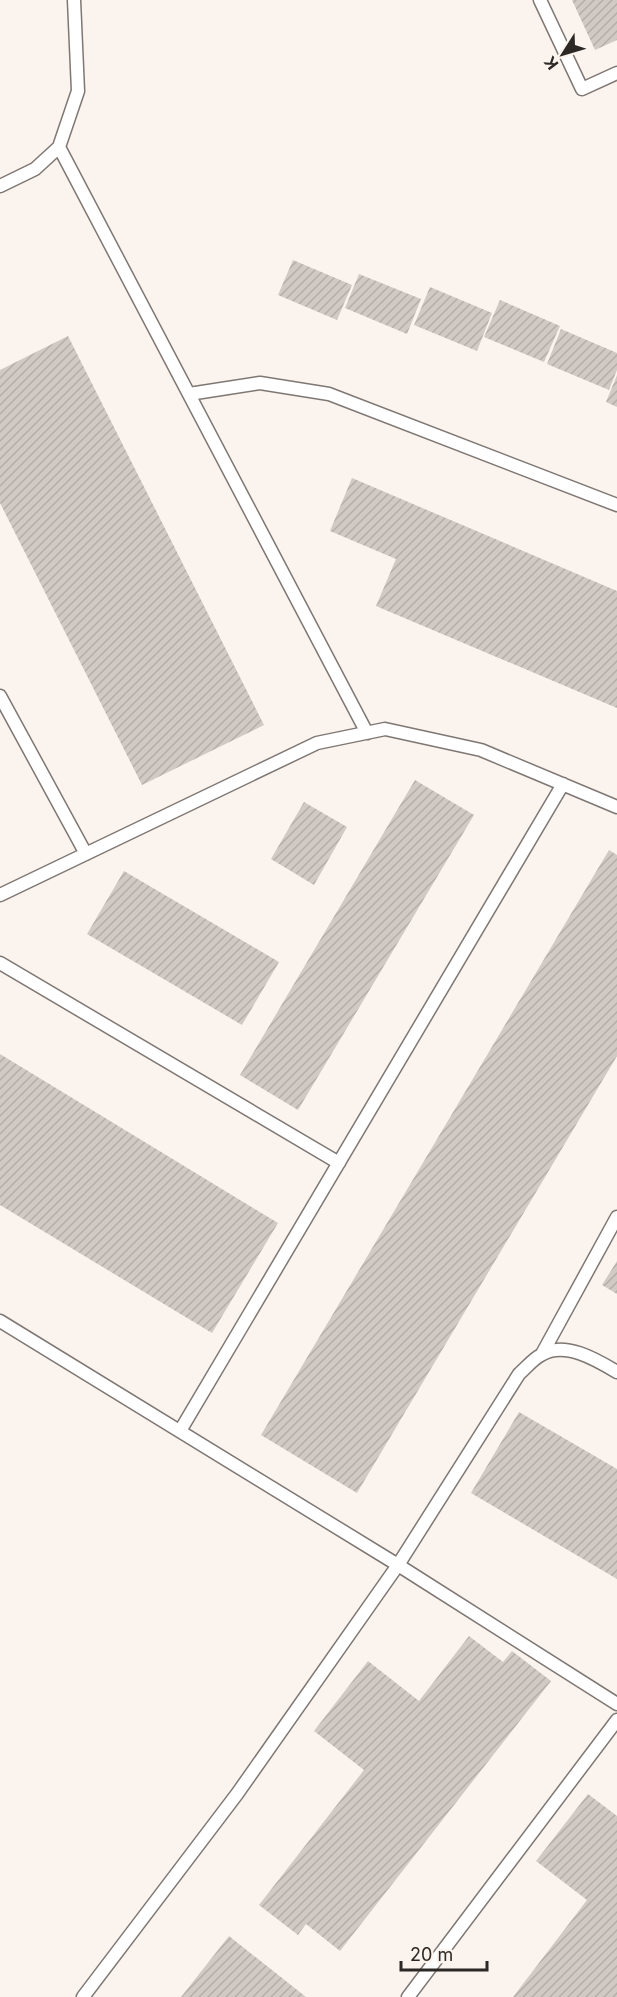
<svg xmlns="http://www.w3.org/2000/svg" width="617" height="1997" viewBox="0 0 617 1997" font-family="Inter,sans-serif">
	<style>
		.building { fill: url(#building-hatch) }
		.lines { fill: none; stroke-linecap: round; stroke-linejoin: round }
		.lane-casing { stroke: #7e7773; stroke-width: 15 }
		.lane { stroke: #fff; stroke-width: 12 }
	</style>
	<defs>
		<pattern id="building-hatch" width="6" height="6" patternUnits="userSpaceOnUse" patternTransform="scale(1.5)"><rect width="6" height="6" fill="#d1c9c4"/><path d="M-1 1l2-2M0 6l6-6M5 7l2-2" fill="none" stroke="#b4ada8"/></pattern>
	</defs>
	<rect width="100%" height="100%" fill="#fbf3ed"/>
	<path class="building" d="M572 0H617V40L595 50Z
		M293 260 352 285 337 320 278 295Z
		M359 274 421 299 407 334 345 308Z
		M430 287 492 313 477 351 414 325Z
		M500 300 560 326 544 362 484 337Z
		M561 329 617 353V370L609 390 547 364Z
		M68 336 264 725 142 785 0 503V370Z
		M617 375V407L606 402Z
		M352 478 617 591V708L376 606 396 559 330 531Z
		M415 780 474 815 298 1110 240 1075Z
		M304 802 347 827 314 885 271 859Z
		M609 850 617 855V1056L357 1493 261 1435Z
		M124 871 279 962 242 1025 87 934Z
		M0 1054 278 1223 212 1333 0 1205Z
		M617 1261V1294L602 1285Z
		M519 1412 617 1469V1579L471 1493Z
		M469 1636 503 1662 512 1651 551 1681 340 1951 306 1924 298 1935 259 1905 364 1770 314 1731 368 1661 419 1701Z
		M588 1794 617 1816V1997H513L587 1900 536 1861Z
		M229 1936 306 1997H181Z"/>
	<g class="lines">
		<defs>
			<path id="lane" d="M540 0 582 89 617 73
				M59 147 367 733
				M0 186 35 169 59 147 78 91 74 0
				M189 394 260 383 329 394 617 505
				M0 696 86 854
				M0 895 317 743 385 729 481 750 617 807
				M0 963 339 1163
				M0 1321 398 1565 617 1704
				M542 1354 617 1217
				M180 1431 563 784
				M83 1997 237 1794 398 1565 519 1374C526 1368 533 1359 541 1355 564 1340 597 1360 617 1372
				M408 1997 617 1720"/>
		</defs>
		<use href="#lane" class="lane-casing"/>
		<use href="#lane" class="lane"/>
	</g>
	<g transform="translate(563 54) rotate(233)" stroke="#fbf3ed" stroke-width="4.5" paint-order="stroke">
	<path d="M0-4.5L10 22L0 15L-10 22Z" fill="#2b2826"/>
	<text y="-9" font-size="16" font-weight="bold" text-anchor="middle" fill="#2b2826">K</text>
	</g>
	<path d="M401 1961v9h86v-9" fill="none" stroke="#2b2826" stroke-width="3"/>
	<text x="410" y="1961" font-size="18" fill="#2b2826" stroke="#fbf3ed" stroke-width="4.5" paint-order="stroke">20 m</text>
</svg>
